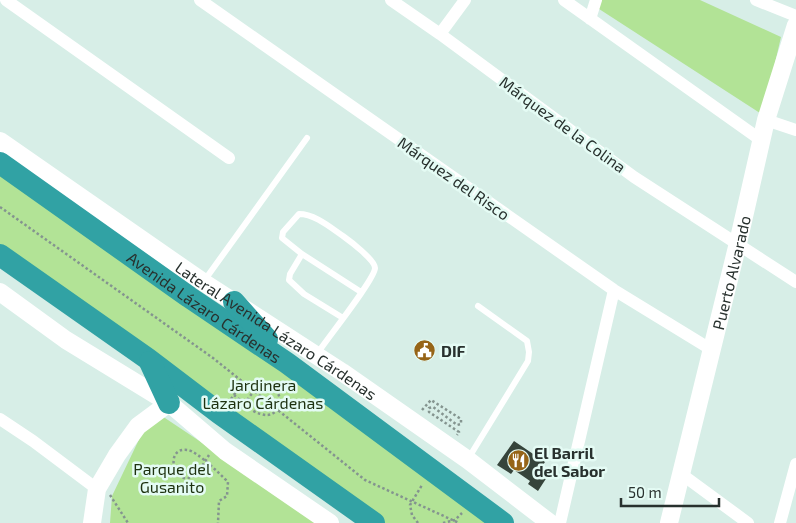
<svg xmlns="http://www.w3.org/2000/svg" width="796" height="523" viewBox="0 0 796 523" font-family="'Exo 2',sans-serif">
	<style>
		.green { fill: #b2e396 }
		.building { fill: #36443b }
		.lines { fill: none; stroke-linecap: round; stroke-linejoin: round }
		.path { stroke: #84948f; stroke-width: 2.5; stroke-dasharray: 2.5 2.5; stroke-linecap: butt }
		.lane { stroke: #fff; stroke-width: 6 }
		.street { stroke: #fff; stroke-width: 12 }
		.secondary { stroke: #fff; stroke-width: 18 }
		.highway { stroke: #31a2a4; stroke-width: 22 }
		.labels { text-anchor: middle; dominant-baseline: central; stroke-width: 5; stroke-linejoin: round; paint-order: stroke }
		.street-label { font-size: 16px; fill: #28312e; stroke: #e4fbf4 }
		.poi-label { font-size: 16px; font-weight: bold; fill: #28312e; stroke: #e4fbf4; text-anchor: start }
		.park-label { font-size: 16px; fill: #1d310f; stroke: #e4fbf4 }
	</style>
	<rect width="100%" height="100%" fill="#d7eee7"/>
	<path class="green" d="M599 0H700L781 37 763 115 596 7Z
		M0 166 498 523H385L0 247Z
		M159 414 322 523H110L112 496 144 429Z"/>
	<path class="building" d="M514 441 545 462 540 469 549 474 538 491 528 484 530 481 514 470 511 474 497 465Z"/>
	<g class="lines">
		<path class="path" d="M0 207 213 358 365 480 459 523
			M234 395C242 401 251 412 261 414 279 420 287 397 272 387 256 382 249 398 241 409
			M231 399 243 382
			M422 410 431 400 461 419V424L457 425 433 407 429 408V412L459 432 457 435
			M209 455C205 461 201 469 196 474 175 492 162 446 188 450 198 452 220 474 228 482L227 496 219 501 218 523
			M110 495 128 523
			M418 523 412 515 410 505 422 485
			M443 523 455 520 462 513"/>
		<path class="lane" d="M302 254 290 274 289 280 304 294 343 318
			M204 281 307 138
			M317 354C326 340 375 279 375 268 375 260 350 241 343 236 331 228 315 214 299 214L283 232 282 238 302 254 361 292
			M468 459 528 361 529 352 527 341 478 306"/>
		<path class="street" d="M6 0 229 158
			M200 0 614 290 712 350
			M391 0 440 34 634 177 796 282
			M564 0 761 140
			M756 0 796 16
			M590 19 596 0
			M440 34 465 0
			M766 120 796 130
			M0 419 33 441 97 489
			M680 473 748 523
			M560 523 614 290
			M780 523 796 464"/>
		<g class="secondary">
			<path id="s1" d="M0 141 203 282 342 372 468 460 550 523"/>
			<path d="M0 292 66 340 169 403 225 451 330 523"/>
			<path d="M92 523 97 489 117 455 138 426 169 403"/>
			<path id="s2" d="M669 523 738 243 766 120 796 25"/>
		</g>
		<g class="highway">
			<path id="s3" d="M0 163 189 297 287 363 503 523"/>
			<path d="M0 255 148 359 219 413 374 523"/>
			<path d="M234 302 267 339"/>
			<path d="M150 362 169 403"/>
		</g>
	</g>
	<defs>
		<symbol id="civic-disc" viewBox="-11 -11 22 22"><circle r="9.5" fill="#966417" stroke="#e4fbf4"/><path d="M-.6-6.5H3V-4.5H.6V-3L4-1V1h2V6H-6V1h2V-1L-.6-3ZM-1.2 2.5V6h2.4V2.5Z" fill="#fff"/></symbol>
		<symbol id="restaurant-disc" viewBox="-11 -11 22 22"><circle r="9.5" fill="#966417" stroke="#e4fbf4"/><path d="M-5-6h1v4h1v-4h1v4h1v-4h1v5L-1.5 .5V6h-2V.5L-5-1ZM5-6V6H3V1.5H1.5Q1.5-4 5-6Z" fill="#fff"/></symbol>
	</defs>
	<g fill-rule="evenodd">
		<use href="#civic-disc" x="412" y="338" width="25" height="25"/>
		<use href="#restaurant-disc" x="506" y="448" width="25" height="25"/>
	</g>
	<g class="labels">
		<g class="street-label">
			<text transform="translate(563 124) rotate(36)">Márquez de la Colina</text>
			<text transform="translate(454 178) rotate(35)">Márquez del Risco</text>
			<text stroke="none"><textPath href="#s2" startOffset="258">Puerto Alvarado</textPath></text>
			<text stroke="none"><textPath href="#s3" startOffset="250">Avenida Lázaro Cárdenas</textPath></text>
			<text stroke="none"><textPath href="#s1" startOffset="335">Lateral Avenida Lázaro Cárdenas</textPath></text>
		</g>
		<g class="poi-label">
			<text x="441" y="350">DIF</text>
			<text x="534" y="452">El Barril<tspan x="534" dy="18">del Sabor</tspan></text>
		</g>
		<g class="park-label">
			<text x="263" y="384">Jardinera<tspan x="263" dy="18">Lázaro Cárdenas</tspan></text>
			<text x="172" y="468">Parque del<tspan x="172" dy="18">Gusanito</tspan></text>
		</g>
	</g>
	<path d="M621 498v8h98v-8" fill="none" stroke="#28312e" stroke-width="2.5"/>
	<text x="628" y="498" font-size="15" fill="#28312e" stroke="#e4fbf4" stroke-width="4" paint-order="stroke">50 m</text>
</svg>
